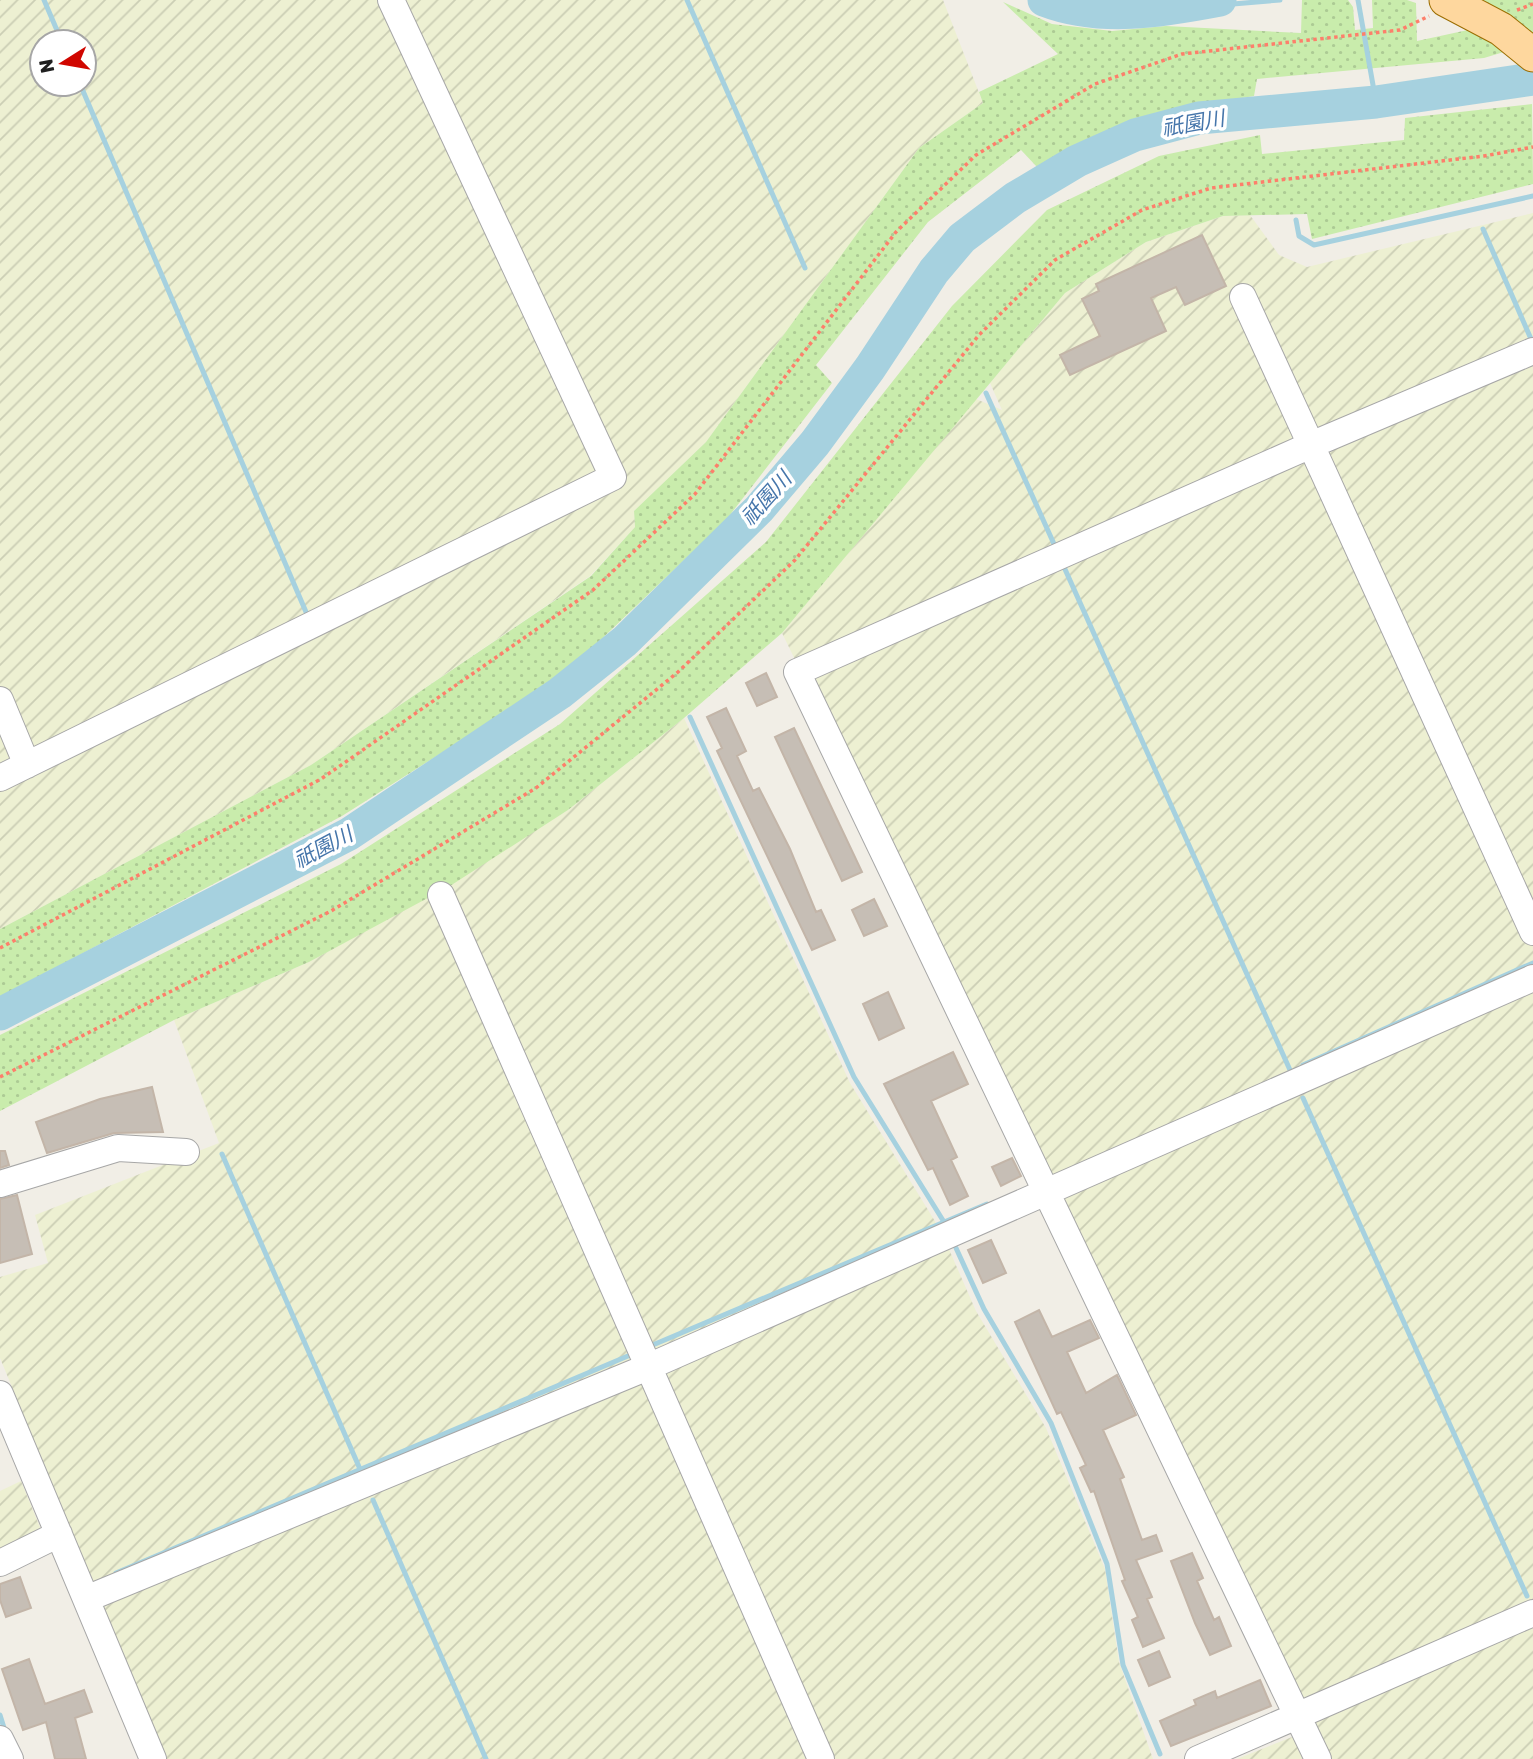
<svg xmlns="http://www.w3.org/2000/svg" width="1533" height="1759" viewBox="0 0 1533 1759" font-family="Rubik,'Noto Sans JP',sans-serif">
	<style>
		.farmland { fill: url(#farmland-furrows); fill-rule: evenodd }
		.grass { fill: url(#grass-dots) }
		.lines { fill: none; stroke-linecap: round; stroke-linejoin: round }
		.stream { stroke: #a6d1df; stroke-width: 5 }
		.river { stroke: #a6d1df; stroke-width: 33 }
		.building { fill: #c6beb5; stroke: #c3b5a8; stroke-width: 2 }
		.minor-casing { stroke: #a7a7a7; stroke-width: 28 }
		.major-casing { stroke: #9c6d00; stroke-width: 35 }
		.path { stroke: #fd7f6b; stroke-width: 3.5; stroke-dasharray: 3.5 3.5; stroke-linecap: butt }
		.minor { stroke: #fff; stroke-width: 26 }
		.major { stroke: #fed79e; stroke-width: 33 }
		.labels { text-anchor: middle; dominant-baseline: central; stroke-width: 7; stroke-linejoin: round; paint-order: stroke }
		.water-label { font-size: 21px; font-style: italic; fill: #4676ab; stroke: #fff }
	</style>
	<defs>
		<pattern id="farmland-furrows" width="10" height="10" patternUnits="userSpaceOnUse" patternTransform="scale(1.75)"><rect width="10" height="10" fill="#edf0d2"/><path d="M-1 1l2-2M0 10L10 0M9 11l2-2" fill="none" stroke="#cbceb4"/></pattern>
		<pattern id="grass-dots" width="8" height="8" patternUnits="userSpaceOnUse" patternTransform="scale(1.75)"><rect width="8" height="8" fill="#c9ecac"/><path d="M2 2h.1M6 6h.1" fill="none" stroke="#acca94" stroke-width="1.8" stroke-linecap="round"/></pattern>
	</defs>
	<rect width="100%" height="100%" fill="#f1eee6"/>
	<path class="farmland" d="M0 0H943L983 103 919 148 706 442 634 511 635 527 590 576 311 765 0 929ZM42 42H84V84H42Z
		M1533 213V1759H1237L1317 1727 782 633 976 399 1002 410 990 383 1065 293 1146 242 1223 216 1250 215 1279 255 1307 267Z
		M684 718 850 1083 941 1231 976 1311 1046 1428 1105 1569 1119 1662 1153 1759H165L0 1358V1277L48 1263 35 1215 219 1143 174 1020 309 962 430 895 568 810Z
		M21 1481 44 1537 0 1558V1491Z"/>
	<path class="grass" d="M1302 0H1348L1353 7 1355 30 1373 28 1372 0H1407L1416 3 1417 41 1514 20 1480 0H1533V43L1484 58 1257 79 1254 96 1155 113 1037 167 1021 150 928 222 816 365 832 383 726 520 563 676 342 816 0 997V929L311 765 591 576 635 527 634 511 706 442 919 148 983 103 979 92 1058 54 1003 2 1052 24 1112 31 1166 26 1301 33Z
		M1532 104 1533 184 1312 239 1307 214 1223 216 1146 242 1065 293 782 633 684 718 568 810 450 886 309 962 174 1020 0 1111V1035L341 864 560 724 766 542 952 306 1047 210 1159 156 1260 135 1262 154 1404 140 1405 118Z"/>
	<g class="lines">
		<path class="stream" d="M44 0 62 42
			M687 0 805 268
			M1225 0 1233 4 1280 0
			M1358 0 1376 102
			M80 84 306 612
			M1296 220 1299 236 1314 245 1533 196
			M1483 229 1531 339
			M986 393 1054 544
			M1064 567 1290 1070
			M690 717 854 1077 944 1222
			M1303 1065 1533 963
			M1303 1098 1527 1596
			M222 1154 360 1469
			M956 1248 984 1309 1051 1423 1107 1564 1123 1665 1160 1754
			M648 1347 987 1204
			M373 1500 486 1759
			M116 1573 635 1353
			M0 1715 5 1731"/>
		<path class="river" d="M1044 0C1101 22 1162 11 1220 0
			M0 1014 349 834 560 693 625 641 759 509 815 443 870 368 934 271 962 238 1015 198 1077 161 1135 135 1199 118 1376 102 1533 79"/>
	</g>
	<path class="building" d="M1202 235 1226 286 1185 305 1176 287 1151 298 1166 331 1070 375 1060 355 1100 336 1082 299 1099 291 1096 284Z
		M766 673 777 697 757 706 746 683Z
		M726 708 746 751 737 756 753 791 759 788 790 849 816 912 821 910 835 940 812 950 717 751 722 748 707 717Z
		M794 728 862 872 842 881 775 737Z
		M874 899 887 926 864 936 852 910Z
		M888 992 904 1028 879 1040 863 1004Z
		M953 1052 968 1084 931 1101 957 1157 951 1160 968 1196 950 1205 933 1168 928 1170 884 1084Z
		M152 1087 163 1132 114 1133 47 1153 36 1122 100 1099Z
		M0 1151H5L9 1165 0 1168Z
		M1012 1158 1021 1176 1001 1186 992 1167Z
		M17 1195 32 1254 0 1263V1199Z
		M991 1240 1006 1273 983 1283 968 1250Z
		M1039 1310 1052 1337 1090 1320 1099 1338 1067 1352 1086 1393 1117 1375 1136 1415 1103 1430 1124 1477 1120 1479 1142 1540 1156 1535 1162 1551 1136 1560 1152 1597 1147 1599 1164 1638 1143 1647 1132 1620 1138 1617 1122 1581 1125 1580 1094 1491 1091 1492 1080 1468 1086 1465 1061 1412 1057 1414 1015 1322Z
		M1192 1553 1203 1578 1197 1581 1214 1620 1219 1617 1231 1646 1210 1655 1195 1623 1171 1561Z
		M20 1577 31 1608 6 1617 0 1600V1584Z
		M1159 1651 1170 1677 1149 1686 1138 1660Z
		M29 1659 45 1704 84 1690 92 1712 75 1718 86 1759H55L46 1722 23 1730 2 1669Z
		M1260 1680 1271 1706 1171 1746 1160 1721 1196 1705 1194 1700 1215 1691 1217 1698Z"/>
	<g class="lines">
		<defs>
			<path id="minor" d="M1243 297 1311 445 797 672 1318 1759
				M1533 351 1311 445 1533 932
				M0 700 27 765
				M0 778 613 477 391 0
				M441 895 821 1759
				M0 1184 118 1148 186 1152
				M0 1394 153 1759
				M0 1563 59 1534
				M86 1599 648 1367 1533 978
				M0 1739 10 1759
				M1198 1759 1533 1613"/>
			<path id="major" d="M1446 0 1501 29 1533 55"/>
		</defs>
		<use href="#minor" class="minor-casing"/>
		<use href="#major" class="major-casing"/>
		<path class="path" d="M1517 10 1533 4
			M0 948 321 779 593 590 695 494 896 232 976 155 1095 84 1182 54 1400 30 1429 16
			M0 1077 331 911 536 788 678 672 795 560 979 335 1055 260 1142 210 1211 188 1484 156 1533 147"/>
		<use href="#minor" class="minor"/>
		<use href="#major" class="major"/>
	</g>
	<g class="labels">
		<g class="water-label">
			<text transform="translate(1193 123) rotate(-10)">祇園川</text>
			<text transform="translate(766 498) rotate(-48)">祇園川</text>
			<text transform="translate(323 847) rotate(-28)">祇園川</text>
		</g>
	</g>
	<g transform="translate(63 63) rotate(259)"><circle r="33" fill="#ffffff" stroke="#a6a6a6" stroke-width="2"/>
	<path d="M0-5L12 26L0 18L-12 26Z" fill="#d00600"/>
	<text y="-10" font-size="19" font-weight="bold" text-anchor="middle" fill="#202020">N</text>
	</g>
</svg>
